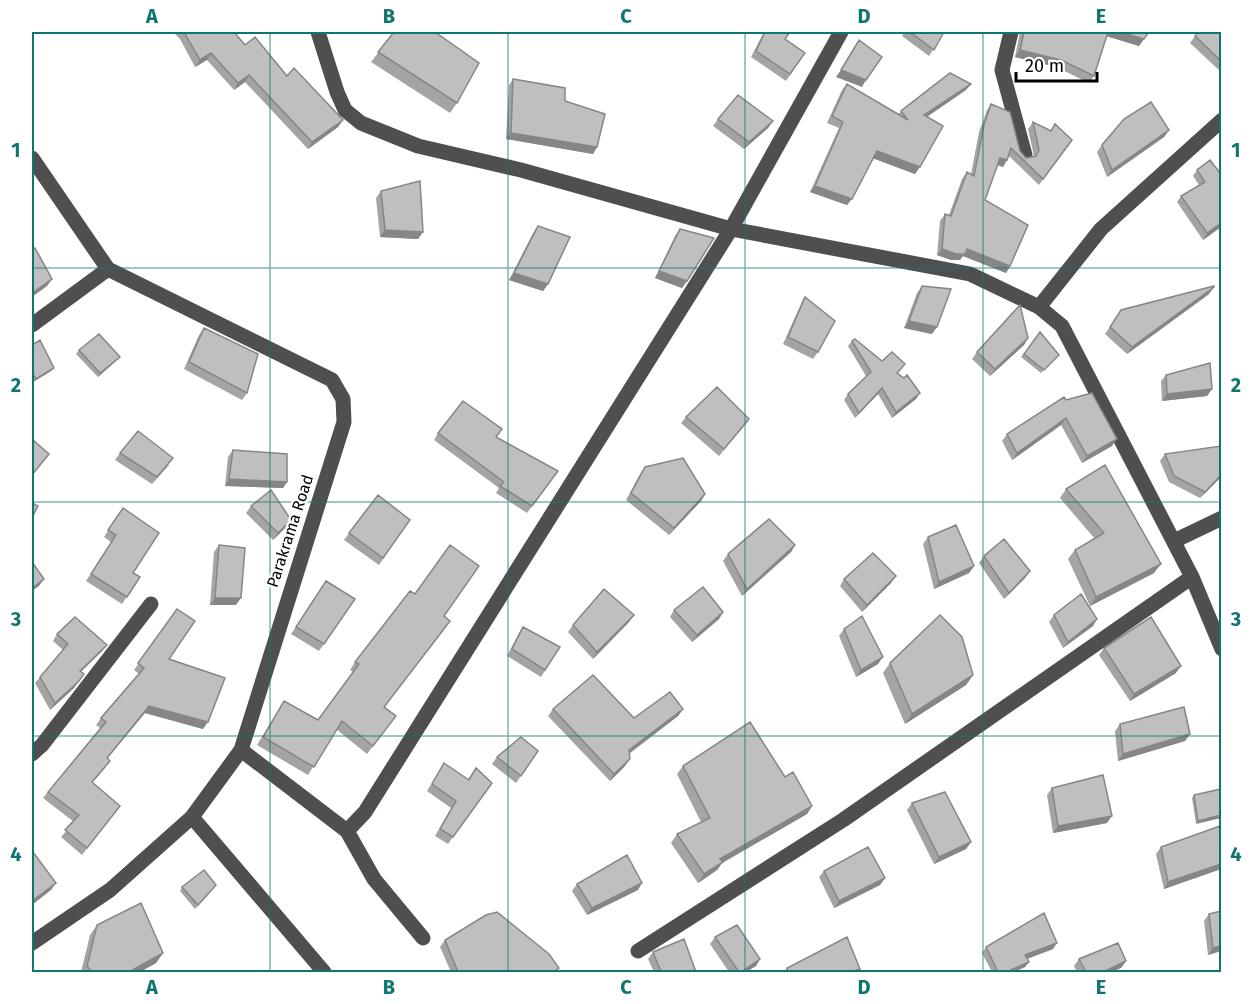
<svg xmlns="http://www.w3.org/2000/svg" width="1253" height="1004" viewBox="0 0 1253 1004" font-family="'Fira Sans',sans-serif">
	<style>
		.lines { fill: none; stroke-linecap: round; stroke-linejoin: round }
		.minor { stroke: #4f4f4f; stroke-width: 15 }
		.wall { fill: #a4a4a4 }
		.shaded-wall { fill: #868686 }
		.building { fill: #bfbfbf; stroke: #868686; stroke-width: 1.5 }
		.grid { fill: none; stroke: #0f766e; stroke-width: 1.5; stroke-opacity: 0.55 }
		.labels { text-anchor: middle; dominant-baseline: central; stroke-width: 5; stroke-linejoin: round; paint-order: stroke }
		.street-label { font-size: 16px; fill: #000; stroke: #fff }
		.neatline { fill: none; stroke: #0f766e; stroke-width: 2 }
		.grid-label { font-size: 20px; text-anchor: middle; font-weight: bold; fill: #0f766e }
	</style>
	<rect width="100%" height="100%" fill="#fff"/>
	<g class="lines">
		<path class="minor" d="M318 32 337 92 345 110 361 123 418 146 521 170 731 229 970 274 1039 307 1062 326 1192 577 1222 649
			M1011 32 1002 70 1025 155
			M32 158 108 269
			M1039 307 1101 229 1222 120
			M32 325 108 269 332 380 343 399 344 422 241 750 192 817 110 890 32 943
			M1174 541 1222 518
			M241 750 347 831 365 812 731 229 841 32
			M32 754 42 745 151 604
			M192 817 324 972
			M347 831 374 879 423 938
			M638 951 843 820 1192 577"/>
	</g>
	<path class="wall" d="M173 32H234L245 45 343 120 338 127 308 149 245 82 234 90 207 60 195 67 180 39Z
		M394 32 457 103 450 113 371 62Z
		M764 32H790L785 39 805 53 786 81 751 57Z
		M905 32H944L929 56 902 36Z
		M1020 32H1149L1139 46 1106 36 1094 76 1089 83 1056 67 1015 57Z
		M1221 32V72L1190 43 1195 36Z
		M513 79 565 101 597 147 593 154 506 139 509 85Z
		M847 84 898 115 901 111 966 90 927 117 915 174 873 158 847 205 810 192 839 128 827 123 842 90Z
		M991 104 1020 151 1026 158 1034 156 1028 129 1033 122 1072 140 1039 185 1009 156 1003 167 997 165 985 200 1010 266 1006 273 963 256 960 260H951L937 255 940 221 945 214 949 215 962 179 967 172 971 174 979 132 987 110Z
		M718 119 773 121 768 128 744 149 713 126Z
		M1169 130 1164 137 1107 177 1097 152 1102 145Z
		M1210 160 1221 227 1203 240 1177 202 1181 196 1199 185 1193 176 1197 170Z
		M381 191 423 232 418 239 380 237 376 198Z
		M538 226 548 284 543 291 509 280 533 233Z
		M680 229 687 281 682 288 655 278 675 236Z
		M922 286 932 334 904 328 917 293Z
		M1209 294 1127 354 1105 334 1121 310Z
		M805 297 818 352 813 359 783 344 801 304Z
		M204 328 247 393 242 400 184 369 199 335Z
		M1040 332 1059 355 1041 373 1021 357Z
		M1028 338 1024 345 990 376 972 359 977 352Z
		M852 341 882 361 905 364 897 373 916 399 892 418 878 394 855 418 844 400 848 394 866 376 848 346Z
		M32 345 51 371 33 382 32 379Z
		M79 350 117 360 98 377 76 354Z
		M1166 375 1212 389 1207 396 1162 401 1161 381Z
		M1066 400 1112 446 1082 463 1061 425 1012 460 1002 441 1007 434Z
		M686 417 744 426 719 456 681 423Z
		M438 433 496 437 558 471 527 513 496 493 499 488 434 440Z
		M233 450 287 482 283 488 225 486 228 457Z
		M120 453 169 465 152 484 115 460Z
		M1165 454 1221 477 1200 498 1169 482 1160 461Z
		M645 467 705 494 701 501 669 535 626 500 640 474Z
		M1066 489 1154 573 1090 606 1068 559 1075 550 1095 539 1060 498Z
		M378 495 410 520 379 565 344 540Z
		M251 506 286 527 273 540 246 513Z
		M123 508 133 573 140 577 122 604 86 581 111 542 104 537Z
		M928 537 974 566 969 573 934 589 923 544Z
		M219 545 236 605H210L214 552Z
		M795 545 791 552 742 596 723 561 728 554Z
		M984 556 1030 571 1025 578 1004 599 979 563Z
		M844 579 891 583 862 612 840 586Z
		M326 581 355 599 319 651 291 634Z
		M177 609 169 659 203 729 145 713 107 758 105 768 92 783 120 806 82 855 61 837 74 822 43 798 100 728 96 725 101 718 139 674 134 670Z
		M674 610 723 612 719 619 692 642 670 617Z
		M634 615 629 622 593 659 568 632 573 625Z
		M1054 615 1093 626 1063 648 1049 622Z
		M444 616 385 707 396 716 367 754 336 729 308 775 257 745 284 701 318 720 353 672 350 670 355 662Z
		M523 627 560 647 541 677 507 656 519 633Z
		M844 629 878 664 856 677 839 636Z
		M57 634 102 651 81 672 74 688 50 710 35 683 63 650 53 641Z
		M1104 648 1176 673 1130 701 1099 655Z
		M890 663 973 675 966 685 905 724 883 673Z
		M553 709 634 718 683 709 678 716 629 754 625 766 610 781 548 716Z
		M1120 724 1190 734 1185 741 1118 761 1115 731Z
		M538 751 516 783 492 764 497 757Z
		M444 763 468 779 476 768 492 783 448 844 435 836 451 808 427 791Z
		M683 766 785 777 812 806 807 814 722 863 717 870 698 883 671 843 677 834 701 822 677 774Z
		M1052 788 1107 823 1053 833 1047 795Z
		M1221 789 1196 824 1192 798 1194 795Z
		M912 803 971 842 966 849 934 864 907 810Z
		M1221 833V869L1164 889 1156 854 1161 847Z
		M824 871 885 878 880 885 834 908 819 877Z
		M577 884 638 890 587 915 572 891Z
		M216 885 195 909 180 891 182 887Z
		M1209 914 1221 951 1208 955 1204 921Z
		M97 925 163 953 156 963 140 972H81L90 935Z
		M715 937 760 959 756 966 746 972H729L710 944Z
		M445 940 556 972H451L440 947Z
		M986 947 1053 949 1027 959 1029 962 1025 967 1014 972H992L982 953Z
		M653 952 696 972H654L648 959Z
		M1079 959 1126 961 1121 968 1111 972H1077L1074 966Z
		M787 968 860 969 857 972H783Z"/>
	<path class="shaded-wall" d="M1106 32H1120L1144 39 1139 46 1103 35Z
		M1020 50 1061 60 1056 67 1015 57Z
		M211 53 207 60 195 67 200 60Z
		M841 70 866 80 862 87 836 77Z
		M249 75 245 82 234 90 238 83Z
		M971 84 966 90 919 122 924 115Z
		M343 120 338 127 308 149 312 142Z
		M773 121 768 128 744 149 749 142Z
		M1169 130 1164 137 1107 177 1112 170Z
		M511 133 597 147 593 154 506 139Z
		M877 151 920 167 915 174 872 158Z
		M1000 158 1007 160 1003 167 995 164Z
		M815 186 852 199 847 205 810 192Z
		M1221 223V227L1203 240 1207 233Z
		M385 230 423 232 418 239 380 237Z
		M942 249H967L1010 266 1006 273 963 256 960 260H951L937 255Z
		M659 271 687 281 682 288 655 278Z
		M514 273 548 284 543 291 509 280Z
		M52 279 47 286 32 297V293Z
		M1214 287 1209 294 1127 354 1132 347Z
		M909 321 937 327 932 334 904 328Z
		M1028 338 1024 345 990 376 995 369Z
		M120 357 117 360 98 377 100 373Z
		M54 368 51 371 33 382 36 379Z
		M882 388 878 394 855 418 859 413Z
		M1212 389 1207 396 1162 401 1167 394Z
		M920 393 916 399 892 418 896 412Z
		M1066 418 1061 425 1012 460 1017 453Z
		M1117 439 1112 446 1082 463 1087 456Z
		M1221 475V477L1200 498 1205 492Z
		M229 479 287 482 283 488 225 486Z
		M705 494 701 501 669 535 674 528Z
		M291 520 286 527 273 540 278 533Z
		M795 545 791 552 742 596 747 589Z
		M1161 564 1154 573 1090 606 1096 597Z
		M974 566 969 573 934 589 939 582Z
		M1030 571 1025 578 1004 599 1009 593Z
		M896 576 891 583 862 612 867 605Z
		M44 579 39 586 32 591V588Z
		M215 598H241L236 605H210Z
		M723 612 719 619 692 642 697 635Z
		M634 615 629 622 593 659 597 652Z
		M1097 619 1093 626 1063 648 1068 642Z
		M107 645 102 651 75 677 80 671Z
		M883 657 878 664 856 677 861 670Z
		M1181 666 1176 673 1130 701 1134 694Z
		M84 674 74 688 50 710 55 703Z
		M973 675 966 685 905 724 912 714Z
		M149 706 208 722 203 729 145 713 102 765Z
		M683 709 678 716 624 757 629 750Z
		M1190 734 1185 741 1118 761 1123 754Z
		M630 759 625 766 610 781 614 774Z
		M812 806 807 814 722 863 717 870 698 883 704 874 720 859Z
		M1221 815V818L1196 824 1198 821Z
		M1112 816 1107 823 1053 833 1058 826Z
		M971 842 966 849 934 864 939 857Z
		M1221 864V869L1164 889 1168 882Z
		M885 878 880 885 834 908 839 901Z
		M56 883 51 890 32 905V901Z
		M642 883 638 890 587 915 592 908Z
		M1057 943 1053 949 1021 961 1025 955Z
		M1221 946V951L1208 955 1213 948Z
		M163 953 156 963 140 972H129Z
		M760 959 756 966 746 972H741Z
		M1126 961 1121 968 1111 972H1103Z
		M1029 962 1025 967 1014 972H1006Z"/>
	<path class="building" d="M184 32H234L245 45 255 37 287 76 294 68 343 120 312 142 249 75 238 83 211 53 200 60Z
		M394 32H435L479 63 457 103 378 52Z
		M765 32H790L785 39 805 53 790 74 756 51Z
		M910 32H944L934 50Z
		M1024 32H1108L1094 76 1061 60 1020 50Z
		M1120 32H1149L1144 39Z
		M1199 32H1221V61L1195 36Z
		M859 40 882 57 866 80 841 70Z
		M950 73 971 84 924 115 943 126 920 167 877 151 852 199 815 186 843 122 832 116 847 84 908 120 901 111Z
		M513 79 565 88V101L605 114 597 147 511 133Z
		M738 95 773 121 749 142 718 119Z
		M1151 102 1169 130 1112 170 1102 145 1124 119Z
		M991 104 1010 112 1020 151 1026 158 1036 156 1039 150 1033 122 1051 131 1055 124 1072 140 1043 179 1011 148 1007 160 1000 158 985 200 1028 225 1010 266 967 249 965 254H956L942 249 945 214 951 216 967 172 974 176 984 125Z
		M1210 160 1220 173 1221 172V223L1207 233 1181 196 1205 182 1197 170Z
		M420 181 423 232 385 230 381 191Z
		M538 226 570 237 548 284 514 273Z
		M680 229 714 238 687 281 659 271Z
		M35 248 52 279 32 293V250Z
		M922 286 951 289 937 327 909 321Z
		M1214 286V287L1132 347 1110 327 1121 310Z
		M805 297 835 321 818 352 788 337Z
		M1020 305 1028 338 995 369 977 352Z
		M204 328 258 354 247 393 189 362Z
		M1040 332 1059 355 1044 370 1024 354Z
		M99 334 120 357 100 373 79 350Z
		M855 339 882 361 892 352 905 364 897 373 904 378 907 375 920 393 896 412 882 388 859 413 848 394 871 372 852 341Z
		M40 340 54 368 36 379 32 372V345Z
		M1210 363 1212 389 1167 394 1166 375Z
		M717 387 749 419 724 449 686 417Z
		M1092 393 1117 439 1087 456 1066 418 1017 453 1007 434 1064 397 1066 400Z
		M463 401 502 429 496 437 558 471 532 506 500 486 504 482 438 433Z
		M138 431 173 458 157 477 120 453Z
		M32 439 49 454 32 475Z
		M1221 446V475L1205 492 1174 476 1165 454Z
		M233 450 287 454V482L229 479Z
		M683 458 705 494 674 528 631 493 645 467Z
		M1105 465 1161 564 1096 597 1075 550 1104 533 1066 489Z
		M271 490 291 520 278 533 251 506Z
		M378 495 410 520 383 558 349 533Z
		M32 503 38 506 32 518Z
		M123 508 159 533 133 573 140 577 127 597 91 574 116 535 108 530Z
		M769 519 795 545 747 589 728 554Z
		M956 525 974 566 939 582 928 537Z
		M1004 539 1030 571 1009 593 984 556Z
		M219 545 245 548 241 598H215Z
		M450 545 479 566 444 616 450 621 384 707 396 716 373 746 342 721 314 767 263 737 284 701 318 720 359 664 355 662 410 591 415 594Z
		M873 553 896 576 867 605 844 579Z
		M32 562 44 579 32 588Z
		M326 581 355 599 324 644 296 627Z
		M703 587 723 612 697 635 674 610Z
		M604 589 634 615 597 652 573 625Z
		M1081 594 1097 619 1068 642 1054 615Z
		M177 609 195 621 169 659 225 678 208 722 149 706 107 758 110 761 92 782 120 806 87 848 65 830 79 815 48 792 106 722 101 718 144 668 138 663Z
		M940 615 962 637 973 675 912 714 890 663Z
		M862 616 883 657 861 670 844 629Z
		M75 617 107 645 80 671 84 674 79 681 55 703 40 677 68 644 57 634Z
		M1151 617 1181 666 1134 694 1104 648Z
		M523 627 560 647 545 670 512 649Z
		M593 675 634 718 670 692 683 709 629 750 630 759 614 774 553 709Z
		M1184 707 1190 734 1123 754 1120 724Z
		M750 722 785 777 793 772 812 806 720 859 723 862 704 874 677 834 710 818 683 766Z
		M521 737 538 751 521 776 497 757Z
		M444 763 469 780 476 768 492 783 453 837 440 829 456 801 432 784Z
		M1103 775 1112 816 1058 826 1052 788Z
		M1221 789V815L1198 821 1194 795Z
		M945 792 971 842 939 857 912 803Z
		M1220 826 1221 833V864L1168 882 1161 847Z
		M868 847 885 878 839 901 824 871Z
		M33 852 56 883 32 901V853Z
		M627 855 642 883 592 908 577 884Z
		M204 870 216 885 198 905 182 887Z
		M141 903 163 953 129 972H92L87 966 97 925Z
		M1221 911V946L1213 948 1209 914Z
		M497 912 549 954 559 968 553 972H458L445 940 486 915Z
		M1044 913 1057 943 1025 955 1029 962 1006 972H998L986 947Z
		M737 925 760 959 741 972H739L715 937Z
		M847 937 860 969 851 972H789L787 968Z
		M684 939 696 972H661L653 952Z
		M1118 943 1126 961 1103 972H1086L1079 959Z"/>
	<path class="grid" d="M270 32V972M508 32V972M745 32V972M983 32V972M32 268H1222M32 502H1222M32 736H1222"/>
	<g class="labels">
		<g class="street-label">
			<text transform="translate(290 531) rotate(-72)">Parakrama Road</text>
		</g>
	</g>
	<rect width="1253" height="1004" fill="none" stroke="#ffffff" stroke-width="66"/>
	<path d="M1016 72v9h81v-9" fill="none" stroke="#000000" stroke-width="3"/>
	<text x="1025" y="72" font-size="18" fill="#000000" stroke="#ffffff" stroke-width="4.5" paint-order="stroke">20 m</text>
	<rect x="33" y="33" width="1187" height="938" class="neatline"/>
	<g class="grid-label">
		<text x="152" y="23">A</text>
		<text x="389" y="23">B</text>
		<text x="626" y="23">C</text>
		<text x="864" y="23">D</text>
		<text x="1101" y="23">E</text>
		<text x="16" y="157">1</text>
		<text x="1236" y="157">1</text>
		<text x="16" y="392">2</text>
		<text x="1236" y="392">2</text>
		<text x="16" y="626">3</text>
		<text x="1236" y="626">3</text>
		<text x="16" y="861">4</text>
		<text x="1236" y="861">4</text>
		<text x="152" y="994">A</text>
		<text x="389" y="994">B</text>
		<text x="626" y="994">C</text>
		<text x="864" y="994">D</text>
		<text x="1101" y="994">E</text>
	</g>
</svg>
